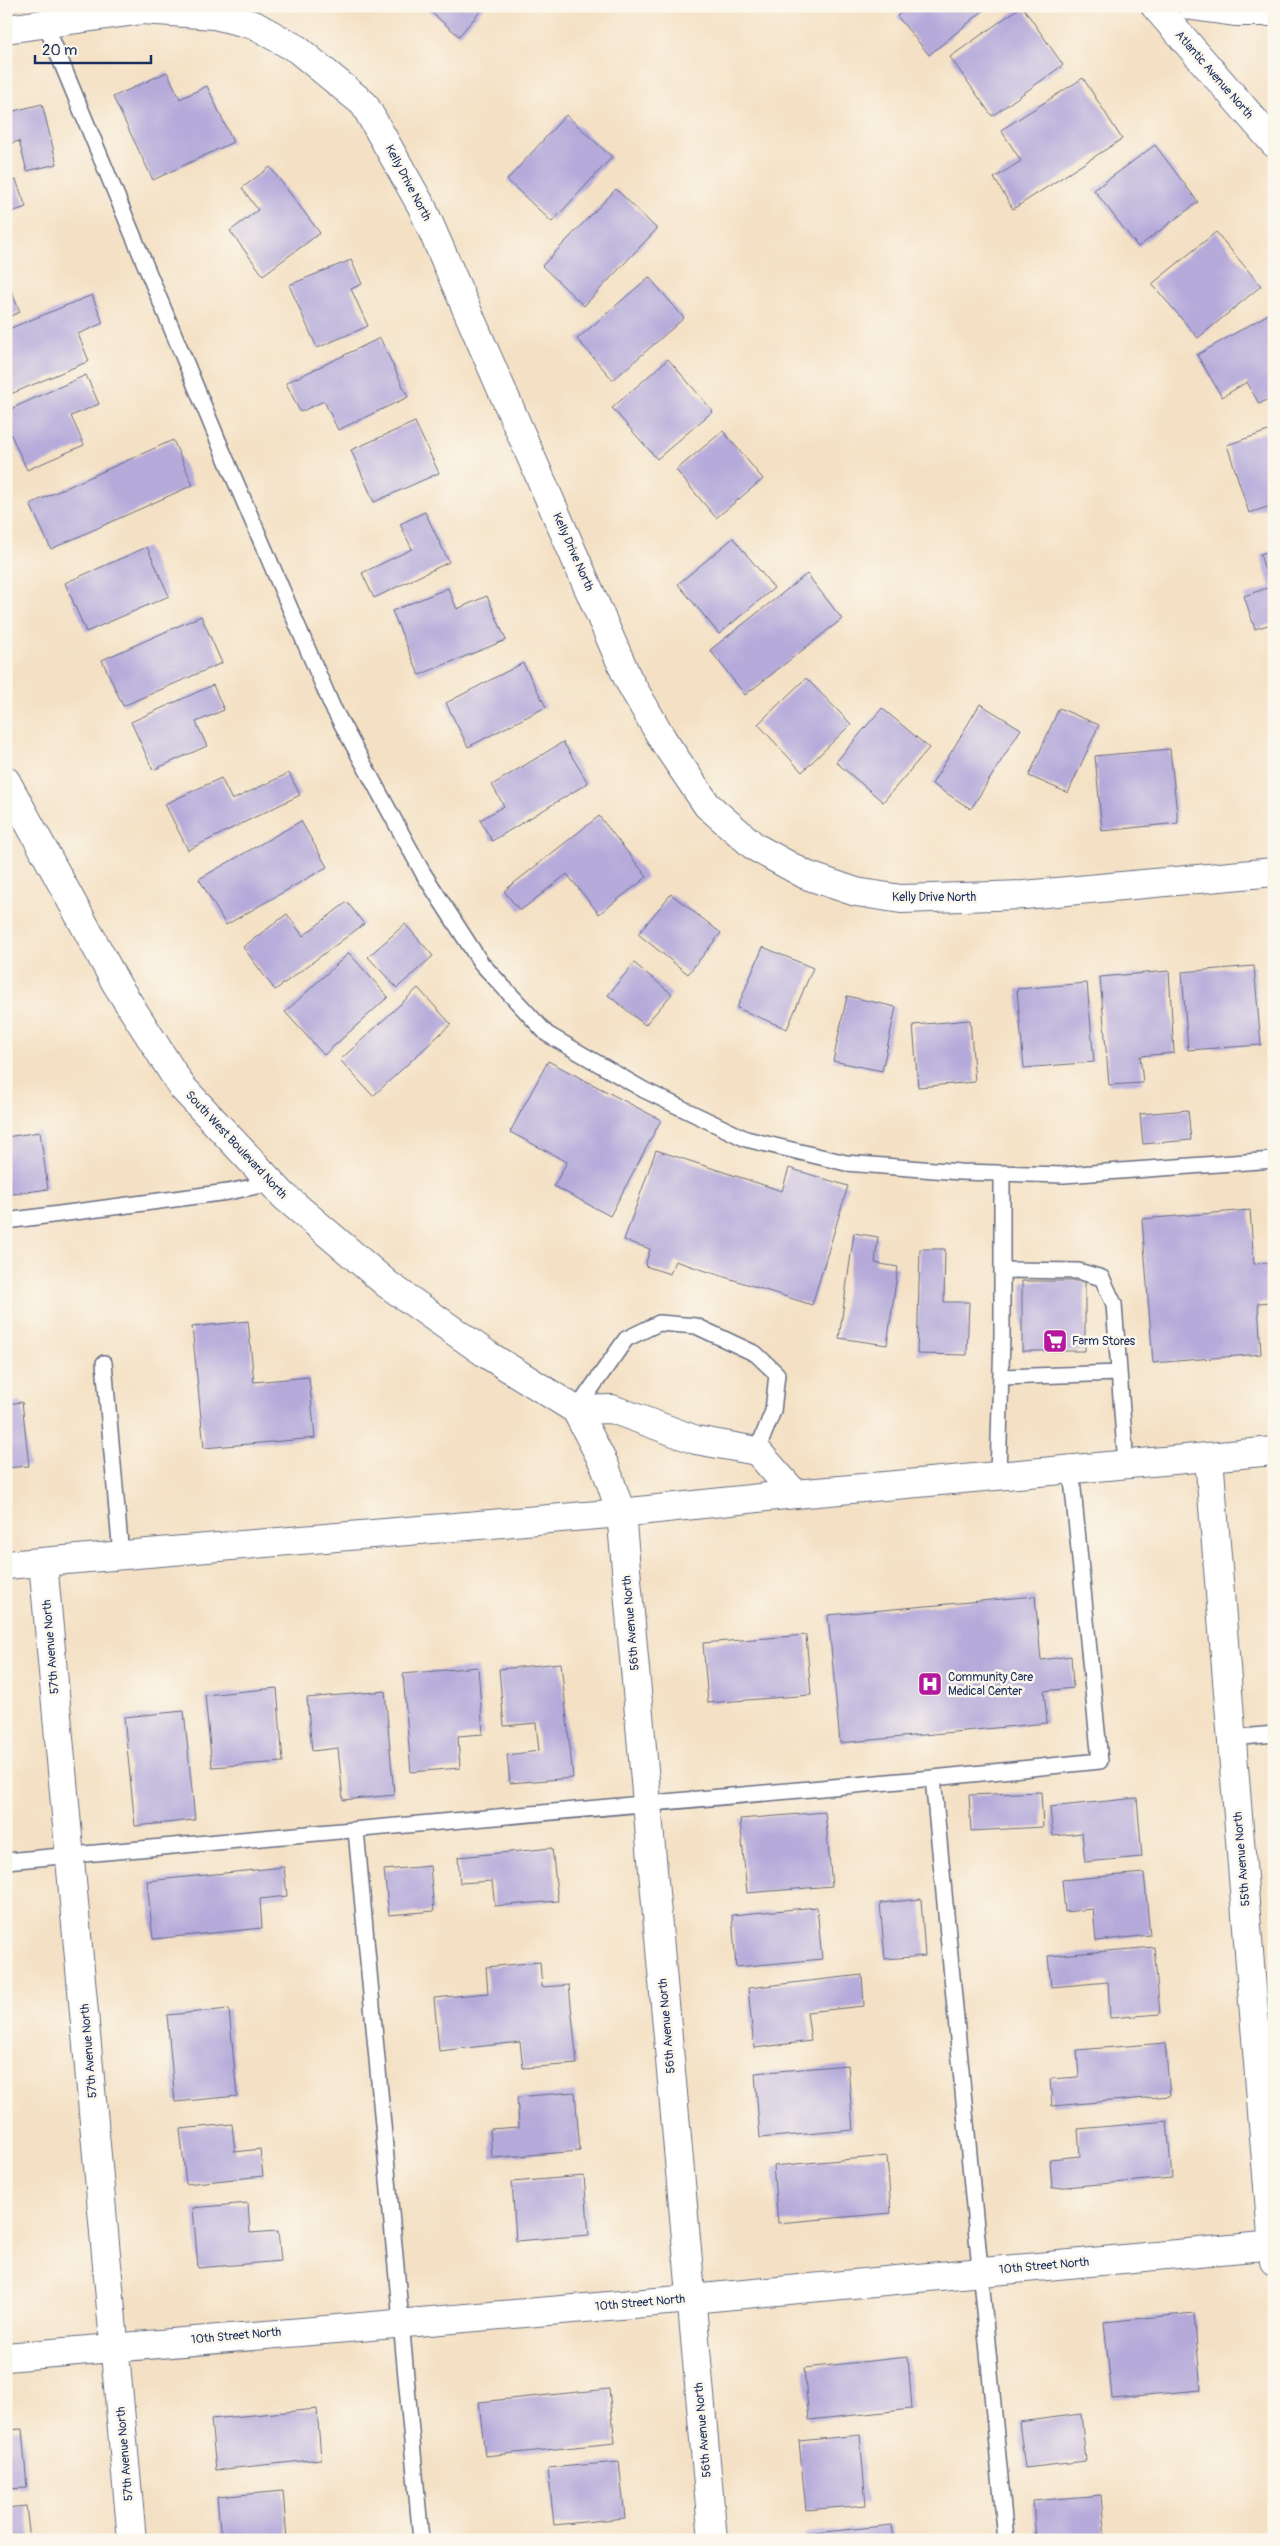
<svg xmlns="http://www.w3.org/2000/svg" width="1280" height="2546" viewBox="0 0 1280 2546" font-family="Pangolin,sans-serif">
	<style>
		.building { fill: #b5aada }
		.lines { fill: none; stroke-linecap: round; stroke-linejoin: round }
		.lane-casing { stroke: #676d82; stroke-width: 18 }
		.street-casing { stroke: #676d82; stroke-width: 30 }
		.secondary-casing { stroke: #676d82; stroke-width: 30 }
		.lane { stroke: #fff; stroke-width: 15 }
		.street { stroke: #fff; stroke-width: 28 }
		.secondary { stroke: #fff; stroke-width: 28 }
		.labels { text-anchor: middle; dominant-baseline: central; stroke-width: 5; stroke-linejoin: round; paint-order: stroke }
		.street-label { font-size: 12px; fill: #1b2f5e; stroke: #fbf7ec }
		.poi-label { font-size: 12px; fill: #1b2f5e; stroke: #fbf7ec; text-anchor: start }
	</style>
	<rect width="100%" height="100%" fill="#fbf7ec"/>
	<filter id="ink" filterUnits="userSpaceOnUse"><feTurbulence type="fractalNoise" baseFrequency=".02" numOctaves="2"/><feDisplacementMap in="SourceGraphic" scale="10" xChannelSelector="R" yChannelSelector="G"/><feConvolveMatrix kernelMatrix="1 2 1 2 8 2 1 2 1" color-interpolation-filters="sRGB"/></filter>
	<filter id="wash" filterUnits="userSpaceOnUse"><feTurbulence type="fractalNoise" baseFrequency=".0096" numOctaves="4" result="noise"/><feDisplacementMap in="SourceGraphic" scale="20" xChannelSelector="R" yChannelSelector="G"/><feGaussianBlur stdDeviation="1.12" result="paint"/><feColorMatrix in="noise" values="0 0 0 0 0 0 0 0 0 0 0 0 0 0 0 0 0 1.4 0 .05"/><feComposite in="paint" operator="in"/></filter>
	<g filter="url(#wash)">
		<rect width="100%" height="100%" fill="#f4e1c5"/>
		<g id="blocks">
			<path class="building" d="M424 6H485L459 36Z
				M909 6H989L929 55 897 16Z
				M1022 6 1063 65 992 116 950 57Z
				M167 72 180 99 207 86 233 142 153 180 113 97Z
				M1083 78 1122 139 1013 209 994 178 1021 161 1001 130Z
				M42 104 57 164 27 171 19 141 6 145V113Z
				M566 115 612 157 552 222 507 180Z
				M1155 145 1198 202 1138 247 1094 190Z
				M270 167 320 233 263 275 230 231 258 210 242 188Z
				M16 180 26 207 6 214V183Z
				M616 189 657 229 584 306 542 266Z
				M1216 232 1261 286 1198 338 1152 284Z
				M351 260 362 284 351 289 368 326 317 348 289 285Z
				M649 277 684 318 613 380 577 339Z
				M6 279 20 312 6 318Z
				M92 295 103 323 78 334 89 361 6 396V330Z
				M1274 311V396L1259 404 1247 382 1222 397 1197 355Z
				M380 338 408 397 338 430 324 401 300 412 286 383Z
				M668 359 713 411 657 459 612 408Z
				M86 375 99 404 71 416 84 445 27 470 6 424V411Z
				M415 422 439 473 374 502 351 450Z
				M1274 429V505L1249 513 1227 445Z
				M723 431 763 479 716 518 676 470Z
				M173 440 193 485 51 549 30 504Z
				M425 512 449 562 374 598 362 573 412 549 400 524Z
				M733 538 774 588 719 634 678 584Z
				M147 547 169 596 86 632 65 583Z
				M1274 550V623L1255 629 1244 596 1270 587 1260 554Z
				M807 574 842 619 745 695 710 650Z
				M448 588 457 609 487 596 506 640 419 675 392 611Z
				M201 616 222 663 123 706 102 660Z
				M523 663 546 707 468 747 446 703Z
				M806 678 851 724 802 772 758 724Z
				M213 685 224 710 196 722 207 746 153 770 131 722Z
				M980 704 1021 729 971 809 932 784Z
				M882 708 929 748 883 802 836 762Z
				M1059 708 1099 725 1068 793 1029 776Z
				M563 742 588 783 492 841 480 820 504 806 492 785Z
				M1170 749 1178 823 1102 831 1095 756Z
				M289 773 300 795 188 850 165 804 221 778 232 800Z
				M599 816 647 877 599 914 567 874 520 911 504 891Z
				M301 821 327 867 226 925 199 879Z
				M671 894 721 933 688 974 638 934Z
				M347 902 364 924 275 990 243 947 287 914 303 936Z
				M405 924 433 956 397 988 368 957Z
				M763 947 813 968 787 1029 737 1008Z
				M349 953 388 997 324 1055 285 1012Z
				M634 963 672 994 645 1025 608 995Z
				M1254 966 1261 1045 1188 1050 1182 972Z
				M1169 971 1174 1053 1140 1056 1143 1083 1109 1085 1100 977Z
				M1087 983 1094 1062 1024 1068 1017 989Z
				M418 988 451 1024 373 1096 340 1060Z
				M847 996 896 1007 882 1071 833 1061Z
				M970 1020 975 1082 918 1087 913 1025Z
				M548 1061 661 1120 610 1216 554 1186 567 1162 510 1132Z
				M1188 1110 1191 1140 1143 1144 1140 1114Z
				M40 1132 48 1189 6 1195V1137Z
				M656 1150 782 1191 789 1168 848 1186 812 1305 675 1261 670 1274 645 1266 650 1249 624 1240Z
				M1250 1210 1254 1264 1268 1263 1271 1302 1258 1303 1261 1354 1153 1363 1142 1219Z
				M854 1233 878 1237 875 1263 898 1267 887 1345 839 1338Z
				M920 1249H945L944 1302H969L967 1355 917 1354Z
				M1022 1281H1085V1351H1022Z
				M248 1321 254 1382 309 1377 315 1438 204 1448 192 1327Z
				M22 1402 29 1466 6 1468V1404Z
				M1035 1596 1041 1660 1071 1656 1073 1688 1044 1691 1047 1723 840 1743 828 1615Z
				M806 1635 811 1695 708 1703 703 1643Z
				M561 1663 573 1778 510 1783 507 1755 539 1751 536 1723 504 1726 499 1669Z
				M478 1667 483 1734 458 1736 460 1768 411 1772 403 1674Z
				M277 1688 283 1762 212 1767 205 1695Z
				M385 1691 394 1795 343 1800 338 1748 312 1751 307 1698Z
				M184 1711 195 1820 135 1826 124 1717Z
				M1041 1792 1043 1827 971 1831 969 1795Z
				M1137 1798 1142 1857 1085 1862 1082 1833 1053 1836 1050 1807Z
				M825 1812 832 1886 747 1893 740 1819Z
				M552 1848 558 1901 495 1906 492 1881 460 1883 458 1857Z
				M430 1866 434 1911 389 1915 384 1870Z
				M284 1867 287 1896 260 1899 262 1928 153 1939 147 1881Z
				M1144 1873 1150 1935 1096 1941 1093 1909 1065 1912 1062 1880Z
				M921 1899 925 1956 885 1959 880 1903Z
				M817 1907 822 1959 736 1967 732 1915Z
				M1154 1947 1160 2014 1110 2018 1108 1982 1051 1987 1048 1956Z
				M540 1962 542 1987 569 1985 577 2064 523 2068 520 2042 439 2051 434 1998 488 1993 486 1967Z
				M862 1975 864 2006 807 2012 811 2041 754 2048 748 1988Z
				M229 2009 237 2096 175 2102 167 2015Z
				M1165 2043 1170 2096 1052 2106 1050 2079 1079 2077 1077 2050Z
				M848 2065 853 2130 760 2138 755 2073Z
				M575 2092 580 2151 492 2158 490 2129 519 2127 517 2097Z
				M1167 2121 1172 2178 1052 2188 1050 2159 1080 2156 1078 2129Z
				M232 2124 235 2152 260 2149 263 2176 186 2184 180 2129Z
				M887 2156 891 2213 778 2223 773 2166Z
				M584 2176 589 2235 516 2241 512 2182Z
				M248 2203 250 2233 278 2231 281 2261 198 2268 193 2208Z
				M1194 2313 1201 2390 1112 2398 1104 2322Z
				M908 2357 912 2409 809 2420 804 2368Z
				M609 2389 615 2443 485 2456 479 2402Z
				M317 2409 321 2459 216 2470 211 2419Z
				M1081 2414 1086 2461 1025 2468 1019 2422Z
				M22 2429 27 2488 6 2489V2430Z
				M860 2435 866 2505 806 2510 799 2441Z
				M619 2462 625 2518 554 2525 548 2468Z
				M283 2491 287 2540H221L217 2497Z
				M1101 2495 1105 2540H1036L1033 2501Z
				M26 2506 30 2540H6V2508Z
				M892 2525 894 2540H806L805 2534Z"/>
		</g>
	</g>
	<g filter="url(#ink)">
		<use href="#blocks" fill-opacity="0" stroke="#676d82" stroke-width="1"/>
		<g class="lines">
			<defs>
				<path id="lane" d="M45 23 222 450 332 706 423 873 481 963 547 1034 644 1090 746 1139 846 1163 960 1172 1064 1175 1274 1160
					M6 1221 228 1192 272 1183
					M1002 1270 1078 1271 1102 1278 1114 1304 1126 1465
					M104 1363 121 1555
					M1001 1377 1119 1373
					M576 1410 626 1339 659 1323 696 1326 756 1354 777 1374 773 1411 757 1451
					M998 1476 1002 1336V1173
					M1232 1738 1274 1734
					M933 1778 1100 1761 1071 1469
					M356 1830 421 2540
					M6 1861 933 1778 1006 2540"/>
				<path id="street" d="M1155 6 1274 143
					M1192 6 1235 12H1274
					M6 29 143 10 214 15 254 25 297 49 364 104 422 207 628 679 663 740 707 805 755 847 806 875 856 892 901 899 1024 895 1274 872
					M6 781 117 985 182 1087 284 1196 387 1284 488 1355 576 1410 605 1466 621 1513 713 2540
					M576 1410 612 1409 696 1440 757 1451 795 1494
					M1209 1457 1274 2261
					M43 1562 132 2540
					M6 2357 691 2299 1274 2245"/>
				<path id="secondary" d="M6 1565 621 1513 795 1494 1274 1451"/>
			</defs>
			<use href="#lane" class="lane-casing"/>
			<use href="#street" class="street-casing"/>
			<use href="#secondary" class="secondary-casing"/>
			<use href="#lane" class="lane"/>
			<use href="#street" class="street"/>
			<use href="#secondary" class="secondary"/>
		</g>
	</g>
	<defs>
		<symbol id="supermarket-square" viewBox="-11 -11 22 22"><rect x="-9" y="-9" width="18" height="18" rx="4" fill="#b5179e" stroke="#fbf7ec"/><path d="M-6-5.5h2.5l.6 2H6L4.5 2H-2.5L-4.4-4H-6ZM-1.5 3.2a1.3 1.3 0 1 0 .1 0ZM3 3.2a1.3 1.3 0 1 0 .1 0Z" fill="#fff"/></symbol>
		<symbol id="hospital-square" viewBox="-11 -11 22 22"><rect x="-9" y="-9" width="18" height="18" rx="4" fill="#b5179e" stroke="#fbf7ec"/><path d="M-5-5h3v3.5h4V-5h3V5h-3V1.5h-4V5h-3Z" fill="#fff"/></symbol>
	</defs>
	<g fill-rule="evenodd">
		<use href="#supermarket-square" x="1041" y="1327" width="28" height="28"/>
		<use href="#hospital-square" x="916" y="1670" width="28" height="28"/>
	</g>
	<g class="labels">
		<g class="street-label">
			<text transform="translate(1214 75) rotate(49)">Atlantic Avenue North</text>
			<text transform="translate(408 183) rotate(62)">Kelly Drive North</text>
			<text transform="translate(573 552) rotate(66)">Kelly Drive North</text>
			<text x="934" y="897">Kelly Drive North</text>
			<text transform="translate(236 1145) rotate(47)">South West Boulevard North</text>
			<text transform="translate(631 1623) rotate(-95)">56th Avenue North</text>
			<text transform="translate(51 1647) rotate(-95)">57th Avenue North</text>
			<text transform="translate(1242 1859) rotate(-95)">55th Avenue North</text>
			<text transform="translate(667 2026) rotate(-95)">56th Avenue North</text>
			<text transform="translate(89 2051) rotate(-95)">57th Avenue North</text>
			<text transform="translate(1044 2266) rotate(-5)">10th Street North</text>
			<text transform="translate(640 2303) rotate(-5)">10th Street North</text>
			<text transform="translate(236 2336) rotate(-5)">10th Street North</text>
			<text transform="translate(703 2430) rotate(-95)">56th Avenue North</text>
			<text transform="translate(125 2454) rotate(-95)">57th Avenue North</text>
		</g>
		<g class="poi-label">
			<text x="1072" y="1341">Farm Stores</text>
			<text x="948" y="1677">Community Care<tspan x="948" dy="14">Medical Center</tspan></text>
		</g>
	</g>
	<rect width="1280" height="2546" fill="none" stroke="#fbf7ec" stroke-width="25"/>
	<path d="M35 55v8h116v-8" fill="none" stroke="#1b2f5e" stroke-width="2.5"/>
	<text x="42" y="55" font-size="15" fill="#1b2f5e" stroke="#fbf7ec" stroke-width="4" paint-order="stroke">20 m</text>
</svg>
